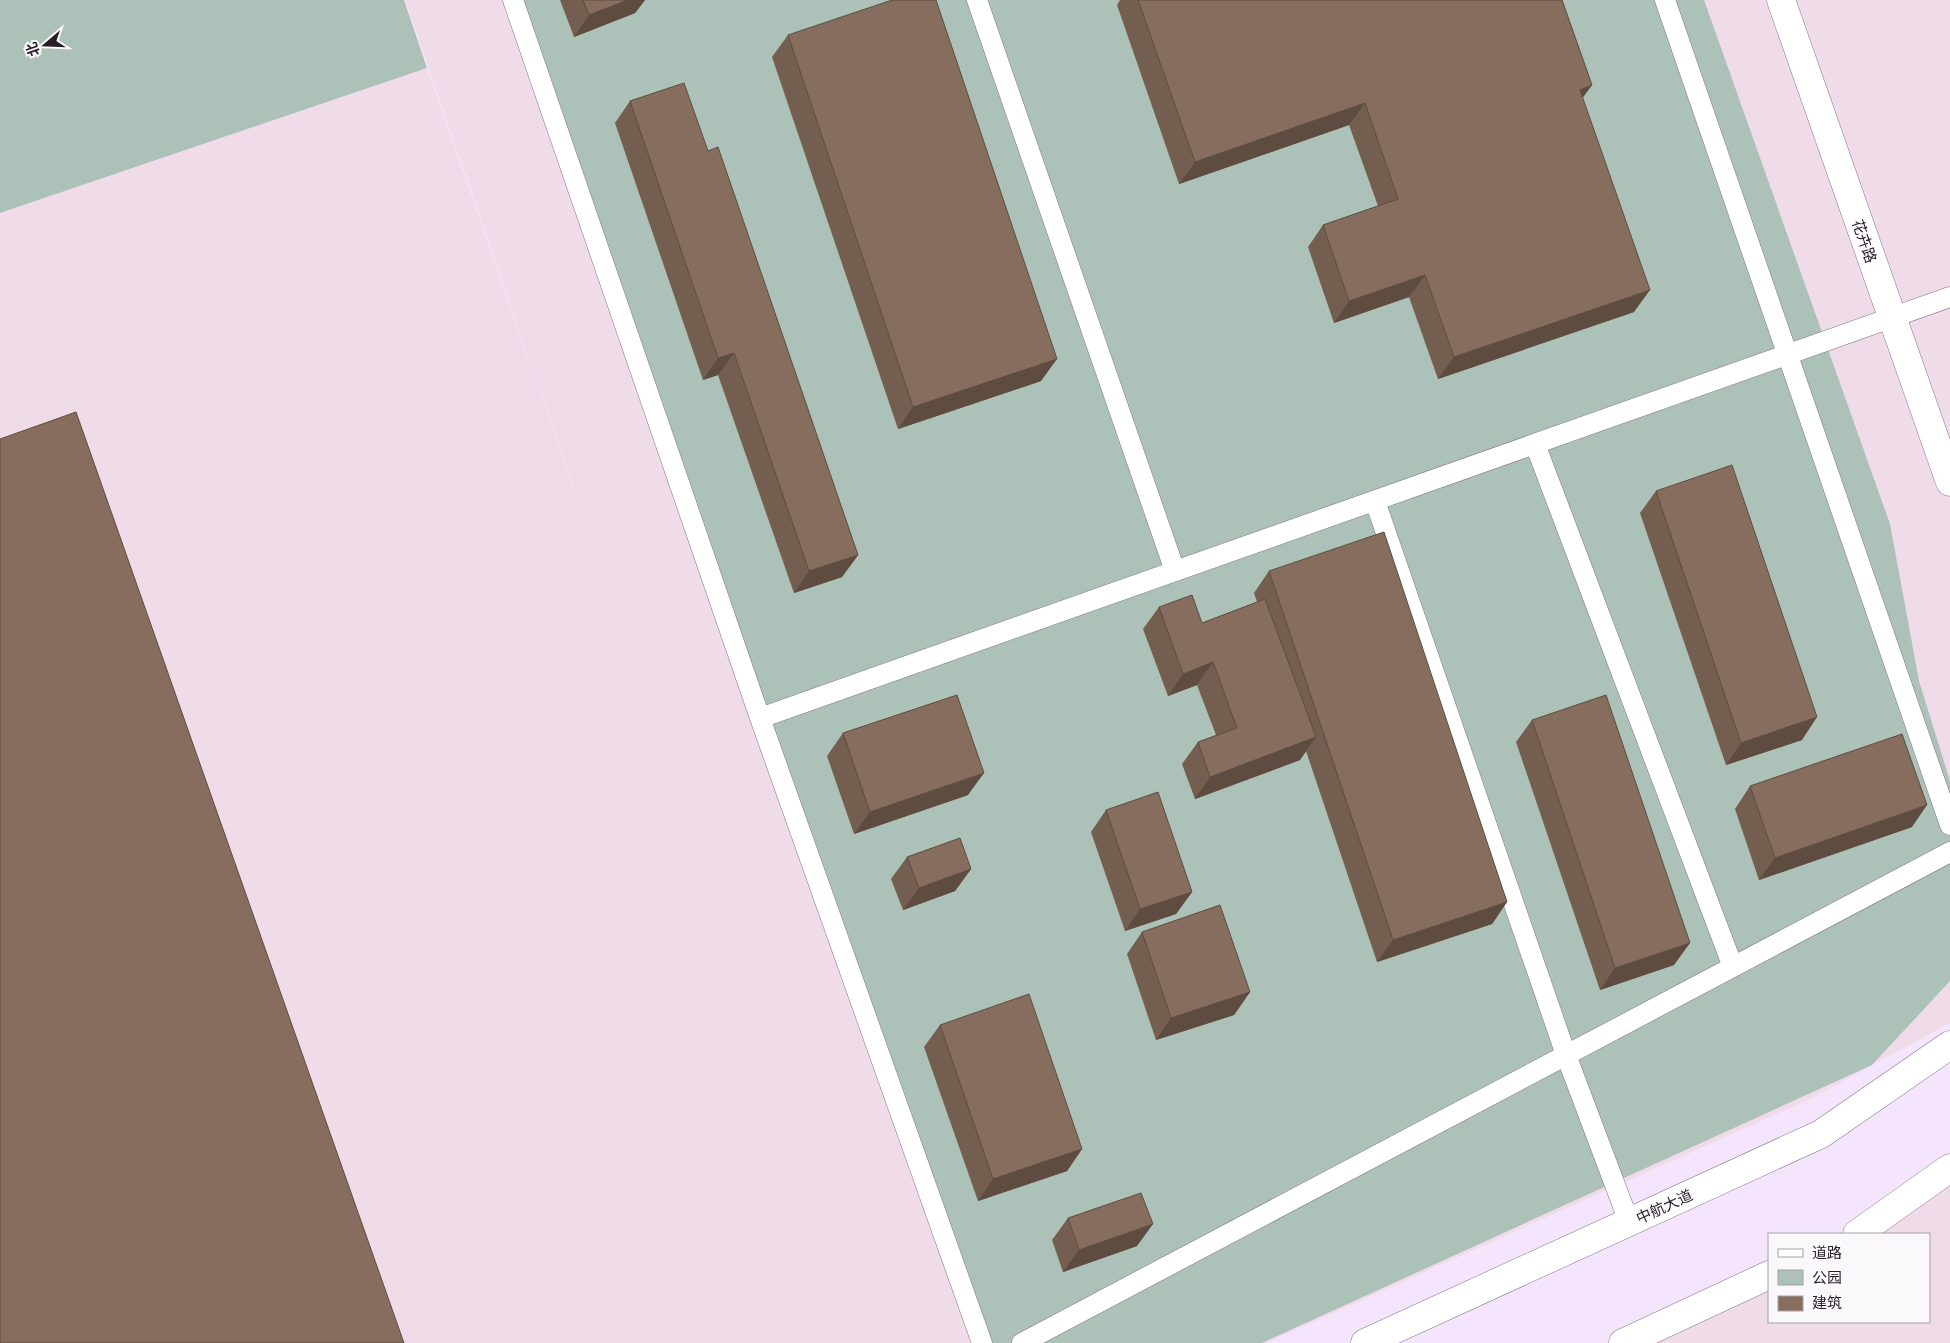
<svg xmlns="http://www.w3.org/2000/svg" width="1950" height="1343" viewBox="0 0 1950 1343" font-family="Commissioner,'Noto Sans SC',sans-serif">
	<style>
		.industrial { fill: #f0dbe9 }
		.green { fill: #acc1b7 }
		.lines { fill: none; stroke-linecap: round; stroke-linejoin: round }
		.lane-casing { stroke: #83758a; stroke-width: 21 }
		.street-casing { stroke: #83758a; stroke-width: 29 }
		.secondary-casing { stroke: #83758a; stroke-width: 29 }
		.lane { stroke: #fff; stroke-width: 20 }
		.street { stroke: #fff; stroke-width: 28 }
		.secondary { stroke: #fff; stroke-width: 28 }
		.wall { fill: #745e50 }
		.shaded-wall { fill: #5e4c41 }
		.building { fill: #876d5d; stroke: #5e4c41 }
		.labels { text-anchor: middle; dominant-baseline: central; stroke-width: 4; stroke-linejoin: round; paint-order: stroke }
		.street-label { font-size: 15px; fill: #251f28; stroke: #fbf8fc }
	</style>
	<rect width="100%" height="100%" fill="#f4e5fc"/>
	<path class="industrial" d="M405 0H1767L1950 500V1023L1808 1100 1266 1343H0V213L427 68 682 800Z
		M1781 0H1950V482Z
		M1950 1168V1343H1622L1769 1275V1322H1929V1234H1857Z"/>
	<path class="green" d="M0 0H404L427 68 0 213Z
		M513 0H1704L1890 524 1919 681 1950 781V981L1872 1065 1262 1343H982Z"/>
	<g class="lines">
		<defs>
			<path id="lane" d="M513 0 760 718 982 1343
				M977 0 1175 571
				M1665 0 1950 825
				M1535 444 1733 967
				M1375 501 1566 1055 1629 1222
				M760 718 1950 297
				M1022 1343 1950 852"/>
			<path id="street" d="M1781 0 1950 482"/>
			<path id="secondary" d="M1857 1234 1950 1168
				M1365 1343 1821 1134 1950 1045
				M1623 1343 1769 1275"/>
		</defs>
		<use href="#lane" class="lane-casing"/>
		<use href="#street" class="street-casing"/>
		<use href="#secondary" class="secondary-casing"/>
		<use href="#lane" class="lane"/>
		<use href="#street" class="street"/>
		<use href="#secondary" class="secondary"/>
	</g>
	<path class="wall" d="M560 0H645L635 13 574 37Z
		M1120 0H1562L1592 85 1582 98 1634 312 1438 379 1409 297 1334 323 1308 247 1323 225 1378 206 1349 125 1179 184 1117 5Z
		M788 35 1041 381 898 429 772 57Z
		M630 101 708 151 858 555 842 577 794 593 718 375 703 380 615 123Z
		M1656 491 1802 740 1726 765 1640 513Z
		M1269 571 1507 902 1492 924 1377 962 1306 751 1300 760 1195 799 1182 764 1198 742 1216 735 1197 685 1168 696 1143 629 1159 607 1202 623 1257 602 1254 593Z
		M1532 720 1674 965 1600 990 1516 742Z
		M843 733 968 795 854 834 827 756Z
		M1750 786 1912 827 1759 880 1735 809Z
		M1106 810 1192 892 1176 914 1125 931 1091 832Z
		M907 857 971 869 955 891 903 910 891 879Z
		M1142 932 1250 992 1234 1015 1156 1040 1127 954Z
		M940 1025 1082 1149 1067 1171 978 1201 924 1047Z
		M1068 1218 1137 1246 1063 1272 1052 1240Z"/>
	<path class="shaded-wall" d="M628 0H645L635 13 574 37 589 15Z
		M1592 85 1576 107 1580 90Z
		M1365 103 1349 125 1179 184 1195 162Z
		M1425 275 1409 297 1334 323 1349 301Z
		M1650 290 1634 312 1438 379 1454 357Z
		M734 353 718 375 703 380 718 358Z
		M1057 359 1041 381 898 429 913 407Z
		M858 555 842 577 794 593 809 571Z
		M1213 662 1197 685 1168 696 1183 674Z
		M1817 717 1802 740 1726 765 1741 743Z
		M1316 737 1300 760 1195 799 1210 777Z
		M984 773 968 795 854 834 870 812Z
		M1927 805 1912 827 1759 880 1775 858Z
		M971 869 955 891 903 910 919 888Z
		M1192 892 1176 914 1125 931 1140 909Z
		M1507 902 1492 924 1377 962 1393 940Z
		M1690 943 1674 965 1600 990 1615 968Z
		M1250 992 1234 1015 1156 1040 1171 1018Z
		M1082 1149 1067 1171 978 1201 993 1179Z
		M1153 1224 1137 1246 1063 1272 1079 1250Z"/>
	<path class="building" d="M583 0H628L589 15Z
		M892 0H936L1057 359 913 407 788 35Z
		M1138 0H1562L1592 85 1580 90 1650 290 1454 357 1425 275 1349 301 1323 225 1398 199 1365 103 1195 162Z
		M684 83 708 151 718 147 858 555 809 571 734 353 718 358 630 101Z
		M76 412 404 1343H0V439Z
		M1732 465 1817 717 1741 743 1656 491Z
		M1384 532 1507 902 1393 940 1269 571Z
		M1192 595 1202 623 1265 599 1316 737 1210 777 1198 742 1237 728 1213 662 1183 674 1159 607Z
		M957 695 984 773 870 812 843 733Z
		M1606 695 1690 943 1615 968 1532 720Z
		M1902 734 1927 805 1775 858 1750 786Z
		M1158 792 1192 892 1140 909 1106 810Z
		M960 838 971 869 919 888 907 857Z
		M1220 905 1250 992 1171 1018 1142 932Z
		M1029 994 1082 1149 993 1179 940 1025Z
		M1141 1193 1153 1224 1079 1250 1068 1218Z"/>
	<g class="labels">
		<g class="street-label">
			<text transform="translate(1865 241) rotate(71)">花卉路</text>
			<text transform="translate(1664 1206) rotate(-25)">中航大道</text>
		</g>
	</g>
	<rect x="1768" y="1233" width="162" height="90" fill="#fbf8fc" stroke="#a5a1a7"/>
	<rect x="1778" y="1249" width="25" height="8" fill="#ffffff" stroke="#a5a1a7"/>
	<text x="1812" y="1258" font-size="15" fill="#251f28">道路</text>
	<rect x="1778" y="1270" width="25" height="15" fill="#acc1b7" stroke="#a5a1a7"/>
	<text x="1812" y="1283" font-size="15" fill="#251f28">公园</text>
	<rect x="1778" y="1296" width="25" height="15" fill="#876d5d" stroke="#a5a1a7"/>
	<text x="1812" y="1308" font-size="15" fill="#251f28">建筑</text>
	<g transform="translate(45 45) rotate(251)" stroke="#fbf8fc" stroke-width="4" paint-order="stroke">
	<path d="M0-4L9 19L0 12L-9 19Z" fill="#251f28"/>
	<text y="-8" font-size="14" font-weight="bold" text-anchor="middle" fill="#251f28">北</text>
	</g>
</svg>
